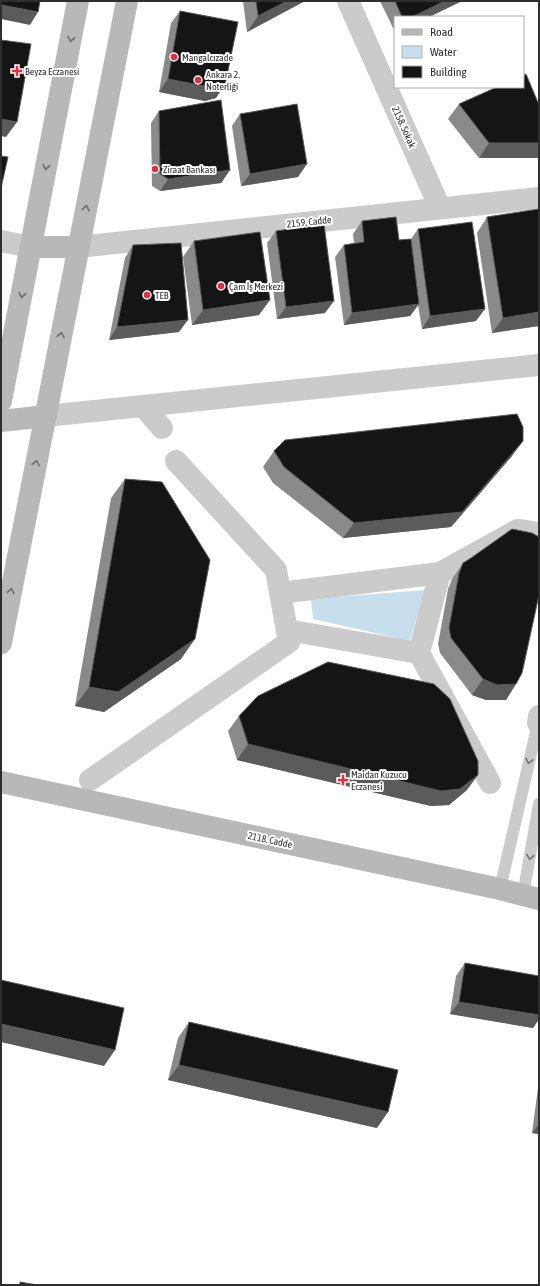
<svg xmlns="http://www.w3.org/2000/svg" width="540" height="1286" viewBox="0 0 540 1286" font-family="'Asap Condensed',sans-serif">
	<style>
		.water { fill: #c7deed }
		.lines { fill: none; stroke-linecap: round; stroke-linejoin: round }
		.lane { stroke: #cbcbcb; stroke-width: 12 }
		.street { stroke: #cbcbcb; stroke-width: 22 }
		.secondary { stroke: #b8b8b8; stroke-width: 22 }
		.wall { fill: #8a8a8a }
		.shaded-wall { fill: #5b5b5b }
		.building { fill: #151515; stroke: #5b5b5b }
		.oneway { stroke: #6c6c6c }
		.oneway2 { stroke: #757575 }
		.poi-dot { fill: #ea2b39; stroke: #fff; stroke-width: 1.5 }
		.labels { text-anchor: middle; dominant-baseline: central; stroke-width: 4; stroke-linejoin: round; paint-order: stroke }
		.poi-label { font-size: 10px; fill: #2e2e2e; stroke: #fff; text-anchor: start }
		.street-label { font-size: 10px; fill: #2e2e2e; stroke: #fff }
	</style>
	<rect width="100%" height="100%" fill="#fff"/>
	<path class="water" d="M425 590 410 641 313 619 311 599Z"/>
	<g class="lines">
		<path class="lane" d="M500 889 538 723
			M523 895 539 804"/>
		<path class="street" d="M348 1 440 208
			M1 241 31 247
			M78 247 539 198
			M143 406 162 428
			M46 416 539 365
			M280 593 440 573 518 530 539 533
			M287 630 419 653 490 783
			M419 653 440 573
			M538 723 539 716
			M90 780 289 642 276 570 176 461"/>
		<path class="secondary" d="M31 247H78
			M1 401 78 1
			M1 421 46 416
			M1 643 127 1
			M1 782 500 889 539 899"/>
	</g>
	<path class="wall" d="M243 1H305L247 32Z
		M380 1H462L429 17H395V32Z
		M180 11 216 98 205 101 159 92 171 23Z
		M459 104 539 105 479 158 448 119Z
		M159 111 230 170 221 183 160 191 152 186 151 123Z
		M240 114 298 177 241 186 232 126Z
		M487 217 539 326 492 333 477 233Z
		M362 221 399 240 411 239 418 229 476 321 422 329 418 305 410 316 344 325 335 257 344 245 354 243 353 234Z
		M276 231 325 313 277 319 267 243Z
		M194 241 259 315 192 325 183 257Z
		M133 245 179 332 109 340 125 258Z
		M274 451 512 456 451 527 343 538 273 483 263 467Z
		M125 479 181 659 104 712 75 706 111 498Z
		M463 563 516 684 506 700H486L472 695 440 653 438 644 448 589 452 579Z
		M239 716 467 790 449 805 431 806 237 760 228 731Z
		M465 963 539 1019 533 1028 450 1014 456 976Z
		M189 1022 377 1128 168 1080 178 1038Z
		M539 1080V1134L532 1133Z"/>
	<path class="shaded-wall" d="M287 1H305L247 32 258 16Z
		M445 1H462L429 17H412Z
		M1 5 38 12 30 25 1 19Z
		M168 79 225 85 216 98 205 101 159 92Z
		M1 119 17 122 6 137 1 136Z
		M489 143H539V158H479Z
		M307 164 298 177 241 186 250 174Z
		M230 170 221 183 160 191 168 179Z
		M270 300 259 315 192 325 203 310Z
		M334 301 325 313 277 319 286 307Z
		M419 304 410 316 344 325 352 313Z
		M485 309 476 321 422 329 430 316Z
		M539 312V326L492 333 503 318Z
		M188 320 179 332 109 340 117 327Z
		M523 441 512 456 451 527 343 538 354 523Z
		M195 639 181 659 104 712 75 706 89 687Z
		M483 679 516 684 506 700H486L472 695Z
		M248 744 478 775 467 790 449 805 431 806 237 760Z
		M459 1002 539 1015V1019L533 1028 450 1014Z
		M1 1024 115 1050 104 1066 1 1042Z
		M179 1065 388 1112 377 1128 168 1080Z
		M539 1124V1134L532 1133Z"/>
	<path class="building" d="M1 1H40L38 12 1 5Z
		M256 1H287L258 16Z
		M395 1H445L412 17H402Z
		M180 11 238 22 225 85 214 88 168 79Z
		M1 40 31 44 17 122 1 119Z
		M526 74 539 105V143H489L459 104 497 87H523V76Z
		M221 100 230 170 168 179 160 174 159 111Z
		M297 104 307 164 250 174 240 114Z
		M1 156 8 157 1 188Z
		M539 209V312L503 318 487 217Z
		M396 217 399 240 411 239 419 304 352 313 344 245 364 242 362 221Z
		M472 222 485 309 430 316 418 229Z
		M324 224 334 301 286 307 276 231Z
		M260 232 270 300 203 310 194 241Z
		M181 243 188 320 117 327 133 245Z
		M517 414 523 427V441L462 512 354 523 284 467 274 451 285 440Z
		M125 479 162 482 210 560 195 639 118 692 89 687Z
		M512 529 532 533 539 537V595L522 673 516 684 497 685 483 679 451 638 449 628 459 573 463 563 471 558Z
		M328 662 434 684 450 699 478 761V775L460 789 441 791 248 744 239 716 258 696Z
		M465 963 539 976V1015L459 1002Z
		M1 980 124 1008 115 1050 1 1024Z
		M189 1022 398 1070 388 1112 179 1065Z
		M20 1282 37 1285H20Z"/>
	<defs><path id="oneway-chevron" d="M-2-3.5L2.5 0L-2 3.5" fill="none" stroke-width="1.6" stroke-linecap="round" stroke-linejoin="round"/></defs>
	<g class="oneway">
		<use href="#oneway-chevron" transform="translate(71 39) rotate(101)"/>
		<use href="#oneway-chevron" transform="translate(46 167) rotate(101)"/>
		<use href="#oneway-chevron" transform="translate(86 208) rotate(-79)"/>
		<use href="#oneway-chevron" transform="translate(22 295) rotate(101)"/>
		<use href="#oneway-chevron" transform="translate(61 335) rotate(-79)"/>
		<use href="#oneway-chevron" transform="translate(36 463) rotate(-79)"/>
		<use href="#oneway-chevron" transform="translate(11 591) rotate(-79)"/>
	</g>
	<g class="oneway2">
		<use href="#oneway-chevron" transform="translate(529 761) rotate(103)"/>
		<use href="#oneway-chevron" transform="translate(530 857) rotate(100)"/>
	</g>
	<g class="poi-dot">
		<circle cx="174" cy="57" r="4"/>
		<path d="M15 65h4v4h4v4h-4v4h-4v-4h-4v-4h4z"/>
		<circle cx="198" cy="80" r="4"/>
		<circle cx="155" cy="169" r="4"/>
		<circle cx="221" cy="286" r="4"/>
		<circle cx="147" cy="295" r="4"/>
		<path d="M341 774h4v4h4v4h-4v4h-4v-4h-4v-4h4z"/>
	</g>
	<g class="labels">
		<g class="poi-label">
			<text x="182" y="57">Mangalcızade</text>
			<text x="25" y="71">Beyza Eczanesi</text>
			<text x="206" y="74">Ankara 2.<tspan x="206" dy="12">Noterliği</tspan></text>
			<text x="163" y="169">Ziraat Bankası</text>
			<text x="229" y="286">Çam İş Merkezi</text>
			<text x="155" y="295">TEB</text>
			<text x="351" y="774">Maidan Kuzucu<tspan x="351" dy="12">Eczanesi</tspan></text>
		</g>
		<g class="street-label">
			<text transform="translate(404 127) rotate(66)">2158. Sokak</text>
			<text transform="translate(309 222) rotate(-6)">2159. Cadde</text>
			<text transform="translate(270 840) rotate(12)">2118. Cadde</text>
		</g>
	</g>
	<rect width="540" height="1286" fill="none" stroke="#2e2e2e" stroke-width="4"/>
	<rect x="394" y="16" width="130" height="72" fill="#ffffff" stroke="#ababab"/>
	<rect x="402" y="29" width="20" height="6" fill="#b8b8b8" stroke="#ababab"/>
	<text x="430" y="36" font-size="12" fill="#2e2e2e">Road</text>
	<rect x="402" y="46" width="20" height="12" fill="#c7deed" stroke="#ababab"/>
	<text x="430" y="56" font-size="12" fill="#2e2e2e">Water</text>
	<rect x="402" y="66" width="20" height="12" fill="#151515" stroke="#ababab"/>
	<text x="430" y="76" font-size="12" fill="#2e2e2e">Building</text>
</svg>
